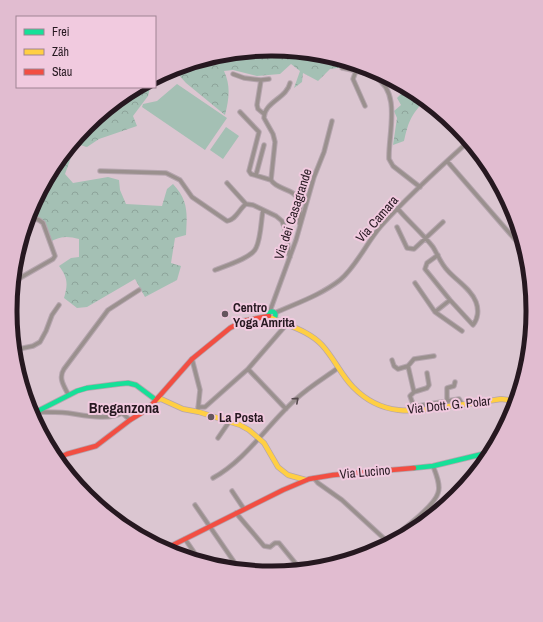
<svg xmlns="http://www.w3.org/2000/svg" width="543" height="622" viewBox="0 0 543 622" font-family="'Archivo Narrow',sans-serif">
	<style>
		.green { fill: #a4c0b4 }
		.forest { fill: url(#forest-crowns) }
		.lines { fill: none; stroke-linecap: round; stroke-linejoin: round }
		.street-casing { stroke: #b5a5ae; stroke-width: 5.5 }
		.fast-casing { stroke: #b5a5ae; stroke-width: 6 }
		.slow-casing { stroke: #b5a5ae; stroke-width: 6 }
		.jam-casing { stroke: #b5a5ae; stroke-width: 6 }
		.street { stroke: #9a908e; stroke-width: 3.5 }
		.fast { stroke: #16e098; stroke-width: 4.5 }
		.slow { stroke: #ffcf43; stroke-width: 4.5 }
		.jam { stroke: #f24e42; stroke-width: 4.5 }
		.oneway { stroke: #54484c }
		.poi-dot { fill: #65555e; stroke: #f1cadf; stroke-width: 1.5 }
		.labels { text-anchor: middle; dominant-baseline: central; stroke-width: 4; stroke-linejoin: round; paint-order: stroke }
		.street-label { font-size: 13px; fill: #261820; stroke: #f1cadf }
		.poi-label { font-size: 13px; font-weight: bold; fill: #261820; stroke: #f1cadf; text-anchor: start }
		.quarter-label { font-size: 15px; font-weight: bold; fill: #261820; stroke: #f1cadf }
		.rim { fill: none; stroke: #261820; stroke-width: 5 }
	</style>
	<defs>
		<pattern id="forest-crowns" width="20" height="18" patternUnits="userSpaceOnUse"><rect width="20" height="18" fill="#a4c0b4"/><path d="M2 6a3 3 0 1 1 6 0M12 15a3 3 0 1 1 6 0" fill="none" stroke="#8da49a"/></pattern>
	</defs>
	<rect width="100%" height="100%" fill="#dbc6d1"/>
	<path class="green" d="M177 84 227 118 205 150 142 107 143 104 157 101Z
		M226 127 239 136 223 159 210 150Z"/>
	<path class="forest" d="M272 50 323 55 372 69 417 94 422 98C421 107 417 108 413 115 408 123 406 132 404 141L393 145 397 118 394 111 401 105 397 98 401 94 397 84 386 81 380 76 344 67 330 69 318 81 303 73 302 82 294 88 300 71 291 64 280 74 257 76 233 70 224 71C231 86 229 99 225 115L186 83 177 73 172 76 160 75 172 69 221 54Z
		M138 87H150V88L148 96 133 116 137 126 99 139 87 147 80 145 73 152 65 174 73 183 108 177 119 180 120 190 126 204 162 206 167 189 173 184C189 201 187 214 186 235L175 238 171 263 181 266 177 280 145 297 135 279 87 307 77 308 64 298C68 284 68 278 59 266L71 258 79 257V239C68 236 60 236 50 242L43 223 28 217 30 211 54 166 87 126 126 93Z"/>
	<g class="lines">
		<defs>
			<path id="street" d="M342 68C352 70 365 72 375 77 402 92 388 134 389 159L393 166 420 187
				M356 71 353 79 365 106
				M233 74 244 78 261 80
				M290 83C287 98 264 102 264 118L273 134 275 142 271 180C277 190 293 188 299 200 303 208 297 217 300 225
				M240 112 259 132 249 171 251 174 271 180
				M264 114 258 109 257 105 261 80 269 79
				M447 161 525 251
				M100 171 166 173 180 180 192 197 227 221C236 220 239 209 246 204
				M256 175 264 145
				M227 183 246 204 253 205 276 216 282 221 286 232 289 255 290 257
				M398 209C409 222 423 234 433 247 438 255 441 264 448 271 457 281 471 289 476 302 479 310 478 319 473 325L450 300 435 312 462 331
				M397 227 407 248 414 249 443 222
				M438 255 427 263 425 269 450 300
				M215 270C225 266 252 258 256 248 261 238 261 221 263 210
				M13 282 53 259 55 256 43 223 39 220 28 217
				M415 283 435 312
				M270 311 296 240 314 177 324 152 332 121
				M275 313C297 303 321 295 340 280 356 267 367 242 381 226 408 196 439 168 469 141
				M14 350 33 346 40 342 46 331 52 315 59 305
				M434 356 414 359 408 366 414 392 410 396 413 404 418 406 459 399 462 404
				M192 359 200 390 198 409
				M392 360 394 366 398 369 408 366
				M248 369 286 409
				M414 392 427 388 429 385 427 373
				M68 394C64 386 58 378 64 369L108 310 139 290
				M447 402V388L454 386 455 382
				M198 407H205L248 369 286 325
				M36 412C47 412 58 412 68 413 83 415 109 421 122 413L130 420
				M218 438 229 422
				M213 478C246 460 269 423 296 399 309 387 324 378 338 368
				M314 478 318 483 342 500 389 543
				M232 491 244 509
				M195 505 239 569
				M236 513 264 546 270 547 275 543H279L301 570
				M185 539 200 561
				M388 541C400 532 434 507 438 493 441 485 436 474 433 466"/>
			<path id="fast" d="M268.5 315a3.5 3.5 0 1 1 7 0a3.5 3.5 0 1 1-7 0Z
				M32 414 77 391 87 388 118 384 128 383 136 385 156 400
				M414 468 433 466 491 452"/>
			<path id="slow" d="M272 318C289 326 309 331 322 345 334 358 341 375 353 387 382 417 413 412 450 406 467 404 484 402 501 399L509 400 515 404
				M156 400 161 399 183 409 199 412 240 425 249 430 264 443 278 467 288 475 306 480"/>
			<path id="jam" d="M56 459 67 454 96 446 130 420 148 409 192 359 230 328 243 321 269 316
				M165 549 283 490 309 479 333 475 414 468"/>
		</defs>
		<use href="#street" class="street-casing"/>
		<use href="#fast" class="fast-casing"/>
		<use href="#slow" class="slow-casing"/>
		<use href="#jam" class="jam-casing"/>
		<use href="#street" class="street"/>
		<use href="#fast" class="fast"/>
		<use href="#slow" class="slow"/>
		<use href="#jam" class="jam"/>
	</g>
	<defs><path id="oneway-chevron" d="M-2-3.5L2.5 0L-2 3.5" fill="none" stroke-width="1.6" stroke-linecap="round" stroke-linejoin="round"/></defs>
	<use class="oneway" href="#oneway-chevron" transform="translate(296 400) rotate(-42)"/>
	<g class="poi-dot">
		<circle cx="225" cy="314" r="4"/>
		<circle cx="211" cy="417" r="4"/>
	</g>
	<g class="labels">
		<g class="street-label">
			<text transform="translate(293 214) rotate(-72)">Via dei Casagrande</text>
			<text transform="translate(377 219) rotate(-49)">Via Camara</text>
			<text transform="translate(449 405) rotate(-6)">Via Dott. G. Polar</text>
			<text transform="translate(365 472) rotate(-5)">Via Lucino</text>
		</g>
		<g class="poi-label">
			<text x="233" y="307">Centro<tspan x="233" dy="15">Yoga Amrita</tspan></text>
			<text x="219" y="417">La Posta</text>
		</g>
		<g class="quarter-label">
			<text x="124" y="407">Breganzona</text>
		</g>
	</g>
	<path d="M0 0H543V622H0ZM271 56H272A254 254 0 0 1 526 310V312A254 254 0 0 1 272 566H271A254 254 0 0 1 17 312V310A254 254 0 0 1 271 56Z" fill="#e1bcd0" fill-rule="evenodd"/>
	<path class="rim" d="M271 56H272A254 254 0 0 1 526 310V312A254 254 0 0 1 272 566H271A254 254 0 0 1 17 312V310A254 254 0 0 1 271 56Z"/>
	<rect x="16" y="16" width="140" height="72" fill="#f1cadf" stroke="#a08393"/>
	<rect x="24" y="29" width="20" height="6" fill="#16e098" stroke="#a08393"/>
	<text x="52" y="36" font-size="12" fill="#261820">Frei</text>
	<rect x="24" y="49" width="20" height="6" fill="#ffcf43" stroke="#a08393"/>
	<text x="52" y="56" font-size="12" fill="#261820">Zäh</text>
	<rect x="24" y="69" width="20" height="6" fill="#f24e42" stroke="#a08393"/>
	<text x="52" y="76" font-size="12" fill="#261820">Stau</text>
</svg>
